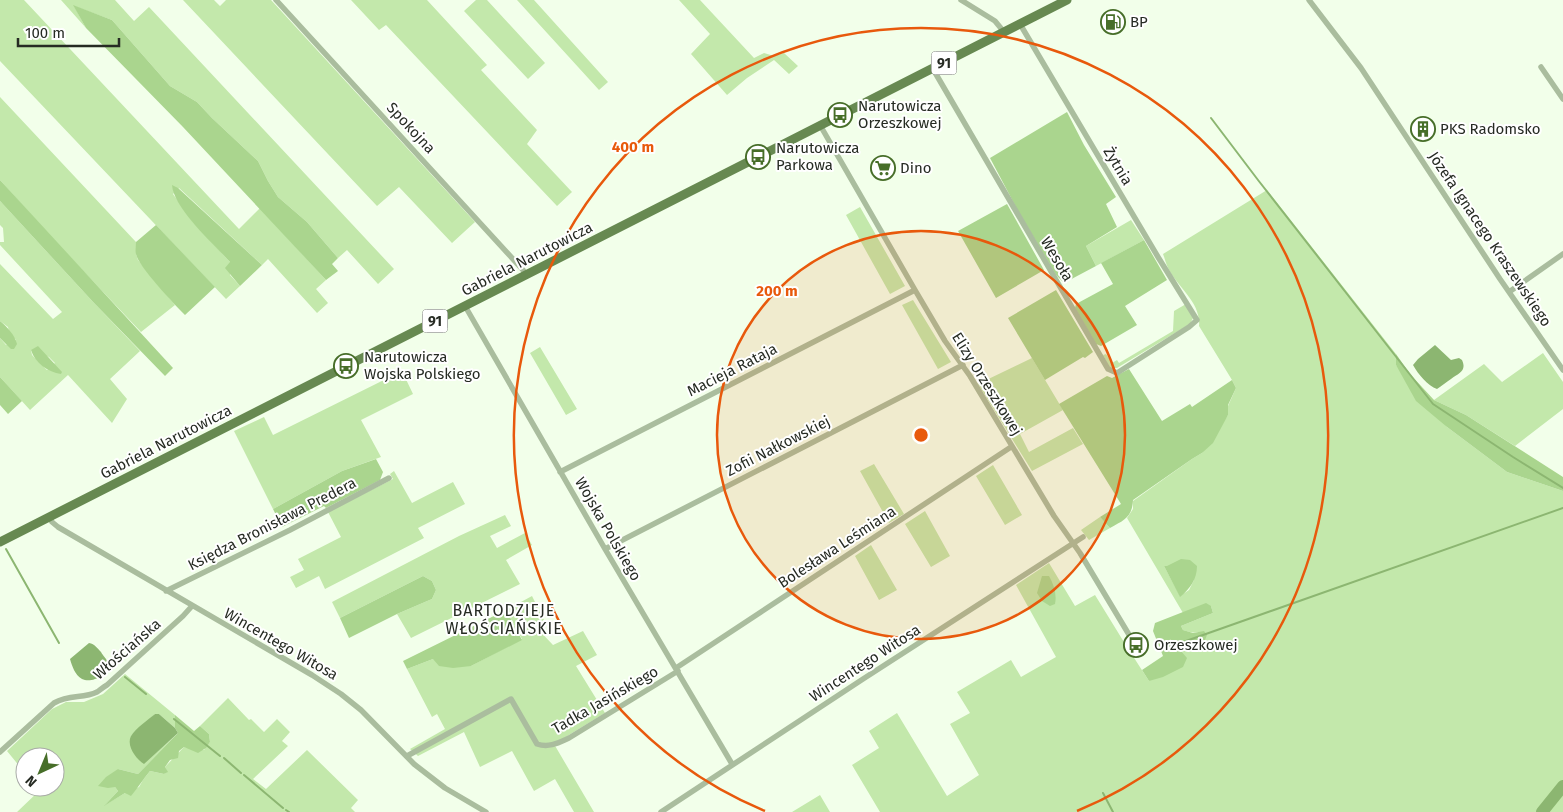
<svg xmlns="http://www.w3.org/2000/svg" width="1563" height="812" viewBox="0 0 1563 812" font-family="'Fira Sans',sans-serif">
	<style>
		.green { fill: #c3e8ab; fill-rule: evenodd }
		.forest { fill: #aad58e }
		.water { fill: #8cb671 }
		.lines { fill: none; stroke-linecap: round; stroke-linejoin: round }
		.stream { stroke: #8cb671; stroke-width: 2 }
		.river { stroke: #8cb671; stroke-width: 12 }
		.street { stroke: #aabd9e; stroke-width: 5.5 }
		.primary { stroke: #678951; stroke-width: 9 }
		.ring { fill: none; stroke: #e8590c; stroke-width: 2.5 }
		.labels { text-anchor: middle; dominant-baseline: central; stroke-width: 4; stroke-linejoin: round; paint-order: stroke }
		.shield { fill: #fff; stroke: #676b65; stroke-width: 1 }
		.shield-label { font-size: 14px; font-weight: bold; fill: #262b23 }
		.poi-label { font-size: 15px; fill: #262b23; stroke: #fff; text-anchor: start }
		.street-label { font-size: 15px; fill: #262b23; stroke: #fff }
		.neighbourhood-label { font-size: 16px; letter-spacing: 1px; fill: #262b23; stroke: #fff }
		.centre { fill: #e8590c; stroke: #fff; stroke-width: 2.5 }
		.ring-label { font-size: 15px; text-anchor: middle; font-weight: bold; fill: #e8590c; stroke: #fff; stroke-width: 4; stroke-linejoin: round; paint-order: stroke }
	</style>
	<rect width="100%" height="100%" fill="#f2ffea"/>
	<path class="green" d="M0 0H24L239 229 260 208 326 280 316 289 328 303 317 313 268 259 262 265 179 188 173 194 193 222 230 262V275L240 286 226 299 0 61Z
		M61 0H115L134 21 149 7 394 269 378 284 347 250 338 258 307 222 278 197 268 181 258 161 212 118 197 102 170 86 112 20 74 6 86 28Z
		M183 0H214L220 6 226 0H271L475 222 452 243 399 187 377 206Z
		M351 0H427L487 65 481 70 537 130 527 144 572 192 557 206 386 25 379 30Z
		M476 0H487L545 63 528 79 464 11Z
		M517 0H534L608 82 599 90Z
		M679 0H700L754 58 764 53 774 56 784 53 798 66 789 74 774 60 747 78 727 95 691 54 710 34Z
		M0 97 136 242V254L138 260 175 305 141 332 53 239 0 180Z
		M1267 190 1396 354V365L1447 427 1507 472 1563 491V812H880L852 765 879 748 869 731 897 713 947 796 979 775 950 724 970 713 957 692 1011 660 1021 677 1056 657 1016 585 1049 563 1075 606 1095 595 1127 647 1149 681 1181 651 1189 646 1199 632C1192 633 1189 632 1183 630L1181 626 1213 613 1211 606 1192 610 1183 613 1127 518 1133 509V501L1192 459 1202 453 1228 415V406L1236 388 1232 380 1199 326C1201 302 1178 288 1168 268 1166 264 1165 259 1163 254ZM1164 566H1167L1194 580 1189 590 1180 596Z
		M0 201 94 303 140 351 110 379 127 399 112 423 68 375 30 410 0 377V338L6 345 16 340 9 332 8 327 0 321V264L53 319 62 312 0 245V242H4L3 228 0 225ZM31 350 49 357 55 363 47 370 32 355Z
		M860 207 905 286 890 294 846 215Z
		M1131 220 1144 240 1096 266 1086 246Z
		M913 300 951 362 938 369 902 305Z
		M1186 304 1193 318 1190 324 1117 368H1110L1103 355 1106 354 1112 363 1117 360 1119 363 1173 331 1174 311Z
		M540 347 577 409 566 415 530 353Z
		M1543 353 1563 382V409L1515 446 1466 415 1434 400 1484 364 1502 382Z
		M1032 358 1063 410 1020 434 1029 452 1073 428 1083 444 1032 471 978 384Z
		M402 371 413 394 361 420 381 457 342 471 273 509 234 431 264 417 273 435Z
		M874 464 904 514 889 523 860 471Z
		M993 465 1022 515 1005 525 976 476Z
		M394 471 412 503 453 482 465 504 418 528 424 538 325 589 319 576 296 588 290 577 304 570 298 559 341 537 328 512 393 479 390 474Z
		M925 511 950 556 931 567 905 524Z
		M505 515 511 526 490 536 497 548 525 533 532 545 506 560 520 584 411 638 397 614 432 599 436 590 432 581 423 576 340 618 332 602 459 536Z
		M1100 517 1110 528 1089 540 1081 530Z
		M871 545 897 590 879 600 855 556Z
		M532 596 544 620 534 625 553 645 583 631 597 655 576 666 605 713 554 744 594 812H574L555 779 534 791 512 751 480 767 464 732 418 756 410 749 445 729 437 714 432 717 407 669 433 659 471 666 522 639 506 610Z
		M125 674 175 715V728L159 714H155L131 736 144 763 176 735 138 774 118 769 115 787 118 791 105 805 125 793 139 787 143 780 150 771 164 774 167 772 165 767 184 747 204 750 210 742 209 734 200 726 228 698 249 720 251 719 264 732 277 719 290 732 282 741 288 746 253 779 266 789 307 750 358 800 351 808 355 812H17L39 791 36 787H55V757H25V773L7 751 52 709 66 702H84L103 694Z
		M820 795 830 812H792Z"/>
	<path class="forest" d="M73 5 112 20 170 86 197 102 212 118 258 161 268 181 278 197 307 222 338 258 332 264 338 271 326 280 183 127 86 28Z
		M1067 112 1084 145 1116 197 1106 204 1117 227 1086 246 1096 266 1064 283 1056 275 1017 209 990 158Z
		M0 180 173 368 165 376 94 303 0 201Z
		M172 185 178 188 262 265 240 286 225 268 230 262C213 243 174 209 172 185Z
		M1007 204 1044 270 996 298 958 231Z
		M156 225 215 287 185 315C175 305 138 266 136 254 135 251 136 246 136 242Z
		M1144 240 1167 280 1125 306 1137 325 1101 346 1096 344 1075 308 1076 304 1113 284 1101 263Z
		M1056 290 1093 352 1085 358 1083 357 1045 380 1008 318Z
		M0 321C7 327 15 335 17 344L14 349H11L0 338Z
		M38 346 62 372 61 374C48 372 35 363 31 350Z
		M1396 354 1410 374 1434 400 1466 415 1563 477V491L1507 472 1447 427 1416 401 1396 365Z
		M1129 369 1162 421 1190 404 1192 407 1232 380 1236 388 1228 405V415L1213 443 1202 453 1192 459 1133 500C1132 518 1124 520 1110 528L1100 517 1121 504 1059 404 1107 376 1112 378Z
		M0 377 22 401 8 414 0 405Z
		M376 459 383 472 380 480 326 508 324 506 282 527 273 509 342 471Z
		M1181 559 1190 560 1197 566C1197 579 1190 589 1180 597L1164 566H1167Z
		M423 576 432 581 436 590 432 599 397 614 349 638 340 618Z
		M1042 576H1049C1054 585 1057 594 1055 604L1050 606 1042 601 1037 593Z
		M1206 603 1211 606 1213 613 1181 626 1183 630 1193 633 1204 631 1207 635 1205 640 1181 651 1187 658 1183 667 1163 677 1149 681 1142 670 1163 656 1153 631 1155 623Z
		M506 610 522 640 471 666 453 668 439 666 433 659 407 669 403 661Z
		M175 715 194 731 200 726 209 734 210 742 206 748 198 753 184 747 179 751 178 758 170 760 165 767 168 772 164 774 150 771C143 779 138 788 131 796L125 793 104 806 118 791 115 787 108 788 98 786 106 777 118 769 138 774 178 733 175 728Z"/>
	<path class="water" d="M1435 345 1451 360 1459 358 1462 360C1467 371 1459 373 1451 379 1446 382 1442 386 1437 389 1428 386 1418 374 1413 365L1418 359Z
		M89 643C95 644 97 648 101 652 103 656 107 659 108 663 110 674 92 684 82 679 75 675 72 666 70 659Z
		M155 714H159L175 728 178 733 144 764C136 759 126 746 131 736 136 728 148 720 155 714Z"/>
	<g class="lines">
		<path class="stream" d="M1211 118 1258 180 1433 404 1513 457 1563 488
			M6 549 59 643
			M1169 647 1563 508
			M125 677 146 694
			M174 719 220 756
			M224 758 241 773
			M244 775 283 808
			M1103 793 1113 812
			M286 810 289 812"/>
		<path class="river" d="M1542 812 1563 786"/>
		<path class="street" d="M276 0 523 270 526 275
			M961 0 995 21 1004 32
			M1309 0 1361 68 1500 279 1563 370
			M1541 67 1563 99
			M933 69 1108 369 1117 373 1189 327 1197 320 1158 257 1020 24
			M820 125 915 290 945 341 970 376 1054 516 1080 553 1140 653
			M1509 292 1563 254
			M465 306 605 549 732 764
			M560 472 915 290
			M49 516 52 522 58 527 312 675 341 694 361 710 414 764 445 788 486 812
			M605 549 963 365
			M166 591 290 530 389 478
			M676 668 1011 447
			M0 752 54 703C70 694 83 699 97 692 100 690 103 687 107 685L183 616 192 606
			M407 756 511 699 537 744C549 748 558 743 569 738L678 671
			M661 812 863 679 1083 537"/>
		<path class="primary" d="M0 542 1067 0"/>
	</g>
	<circle cx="921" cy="435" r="204" fill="#e8590c" fill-opacity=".12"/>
	<g class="ring">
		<circle cx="921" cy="435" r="204"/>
		<path d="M765 811A407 407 0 1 1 1077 811"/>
	</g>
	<defs>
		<symbol id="fuel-ring" viewBox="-11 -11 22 22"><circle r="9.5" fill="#fff" stroke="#476e29" stroke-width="1.5"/><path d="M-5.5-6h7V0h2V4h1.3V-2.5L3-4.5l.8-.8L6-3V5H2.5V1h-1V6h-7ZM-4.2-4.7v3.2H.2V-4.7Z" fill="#476e29"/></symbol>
		<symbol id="bus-ring" viewBox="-11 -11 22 22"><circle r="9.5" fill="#fff" stroke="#476e29" stroke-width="1.5"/><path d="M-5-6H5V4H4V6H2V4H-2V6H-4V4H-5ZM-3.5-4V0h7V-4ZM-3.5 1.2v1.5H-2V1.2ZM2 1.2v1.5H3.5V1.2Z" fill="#476e29"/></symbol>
		<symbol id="building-ring" viewBox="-11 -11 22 22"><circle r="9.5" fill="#fff" stroke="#476e29" stroke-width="1.5"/><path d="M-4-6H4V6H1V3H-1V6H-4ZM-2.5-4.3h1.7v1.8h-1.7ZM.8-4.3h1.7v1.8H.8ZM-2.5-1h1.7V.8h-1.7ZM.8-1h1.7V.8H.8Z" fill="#476e29"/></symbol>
		<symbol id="supermarket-ring" viewBox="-11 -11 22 22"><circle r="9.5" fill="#fff" stroke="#476e29" stroke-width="1.5"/><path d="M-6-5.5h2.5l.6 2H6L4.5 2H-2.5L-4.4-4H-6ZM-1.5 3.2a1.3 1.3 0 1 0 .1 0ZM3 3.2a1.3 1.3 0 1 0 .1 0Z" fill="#476e29"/></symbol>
	</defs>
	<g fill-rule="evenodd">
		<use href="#fuel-ring" x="1099" y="8" width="28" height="28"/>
		<use href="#bus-ring" x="826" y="101" width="28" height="28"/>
		<use href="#building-ring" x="1409" y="115" width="28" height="28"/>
		<use href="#bus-ring" x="744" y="143" width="28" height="28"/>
		<use href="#supermarket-ring" x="869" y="154" width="28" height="28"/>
		<use href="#bus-ring" x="332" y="352" width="28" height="28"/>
		<use href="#bus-ring" x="1122" y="631" width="28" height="28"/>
	</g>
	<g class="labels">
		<g class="shield">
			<rect x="931.5" y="51.5" width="25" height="23" rx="4"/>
			<rect x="422.5" y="309.5" width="25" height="23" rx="4"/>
		</g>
		<g class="shield-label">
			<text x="944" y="63">91</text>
			<text x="435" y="321">91</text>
		</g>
		<g class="poi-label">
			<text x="1130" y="22">BP</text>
			<text x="858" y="106">Narutowicza<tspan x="858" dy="17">Orzeszkowej</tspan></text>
			<text x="1440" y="129">PKS Radomsko</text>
			<text x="776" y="148">Narutowicza<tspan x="776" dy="17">Parkowa</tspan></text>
			<text x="900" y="168">Dino</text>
			<text x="364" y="357">Narutowicza<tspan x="364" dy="17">Wojska Polskiego</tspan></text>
			<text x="1154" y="645">Orzeszkowej</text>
		</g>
		<g class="street-label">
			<text transform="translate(411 128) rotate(47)">Spokojna</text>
			<text transform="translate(1118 166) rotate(59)">Żytnia</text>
			<text transform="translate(1490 239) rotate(56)">Józefa Ignacego Kraszewskiego</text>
			<text transform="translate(527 259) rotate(-27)">Gabriela Narutowicza</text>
			<text transform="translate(1057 259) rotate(59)">Wesoła</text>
			<text transform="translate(732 370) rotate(-27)">Macieja Rataja</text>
			<text transform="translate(987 384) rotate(58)">Elizy Orzeszkowej</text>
			<text transform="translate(166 442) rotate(-27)">Gabriela Narutowicza</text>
			<text transform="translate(778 446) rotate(-27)">Zofii Nałkowskiej</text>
			<text transform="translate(272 524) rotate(-27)">Księdza Bronisława Predera</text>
			<text transform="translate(608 529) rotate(60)">Wojska Polskiego</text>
			<text transform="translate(837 547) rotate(-33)">Bolesława Leśmiana</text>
			<text transform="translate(281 644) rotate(30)">Wincentego Witosa</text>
			<text transform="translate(127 649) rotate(-41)">Włościańska</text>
			<text transform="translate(865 663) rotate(-33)">Wincentego Witosa</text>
			<text transform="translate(605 700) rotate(-30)">Tadka Jasińskiego</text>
		</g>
		<g class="neighbourhood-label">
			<text x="504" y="610">BARTODZIEJE<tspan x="504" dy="18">WŁOŚCIAŃSKIE</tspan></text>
		</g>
	</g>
	<circle cx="921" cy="435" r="8" class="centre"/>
	<g class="ring-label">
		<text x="633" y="152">400 m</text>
		<text x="777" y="296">200 m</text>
	</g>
	<g transform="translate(40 772) rotate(224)"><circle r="24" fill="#ffffff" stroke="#a8aaa7"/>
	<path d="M0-4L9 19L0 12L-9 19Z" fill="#476e29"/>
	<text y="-8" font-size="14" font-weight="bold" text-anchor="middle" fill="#262b23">N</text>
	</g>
	<path d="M18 38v8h101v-8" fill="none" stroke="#262b23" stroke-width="2.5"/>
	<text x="25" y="38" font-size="15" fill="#262b23" stroke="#ffffff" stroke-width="4" paint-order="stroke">100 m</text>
</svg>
